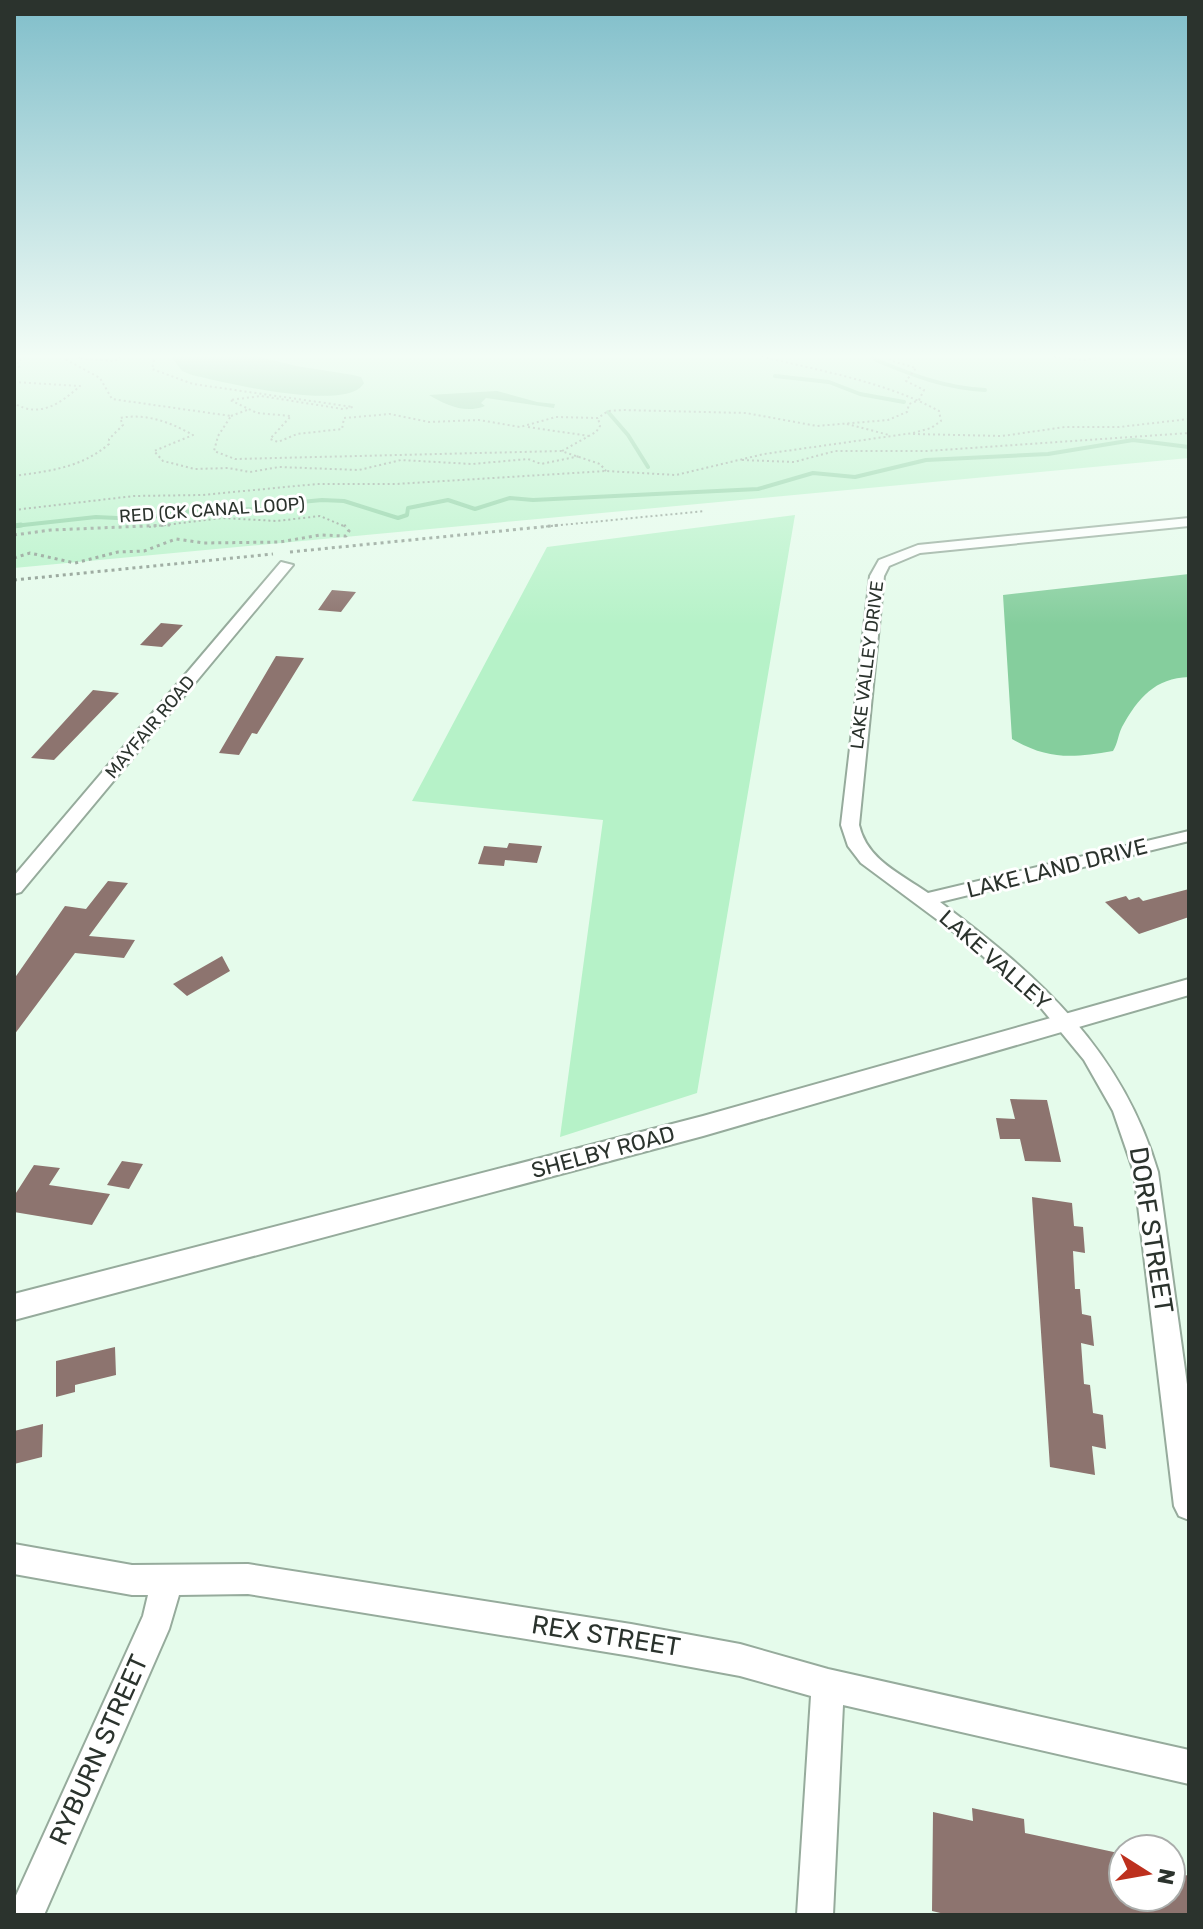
<svg xmlns="http://www.w3.org/2000/svg" width="1203" height="1929" viewBox="0 0 1203 1929" font-family="Rubik,sans-serif">
	<style>
		.green { fill: #b6f2c8 }
		.water { fill: #85ce9d }
		.lines { fill: none; stroke-linecap: round; stroke-linejoin: round }
		.stream-far1 { stroke: #85ce9d; stroke-width: 4 }
		.stream { stroke: #85ce9d; stroke-width: 5 }
		.building { fill: #8d746f }
		.minor-casing { stroke: #96ab9c; stroke-width: 4 }
		.tertiary-casing { stroke: #96ab9c; stroke-width: 4 }
		.path-far1 { stroke: #89988d; stroke-width: 2; stroke-dasharray: 2 3; stroke-linecap: butt }
		.path { stroke: #89988d; stroke-width: 3; stroke-dasharray: 3 4; stroke-linecap: butt }
		.minor { fill: #fff; fill-rule: evenodd }
		.tertiary { fill: #fff; fill-rule: evenodd }
		.labels { text-anchor: middle; dominant-baseline: central; stroke-width: 6; stroke-linejoin: round; paint-order: stroke }
		.far-street-label { font-size: 18px; fill: #2b332d; stroke: #fff }
		.street-label { font-size: 22px; fill: #2b332d; stroke: #fff }
		.near-street-label { font-size: 26px; fill: #2b332d; stroke: #fff }
	</style>
	<rect width="100%" height="100%" fill="#e5fbeb"/>
	<path class="green" d="M14 355H1189V458L14 568Z
		M795 515 697 1093 560 1137 603 820 412 801 547 547Z"/>
	<path class="water" d="M170 355H253L296 366 353 375 361 377 364 383C348 413 222 382 192 375L182 371Z
		M497 391 537 402 555 404 554 408 486 398 481 403 485 406C465 414 446 405 429 395Z
		M1189 574V677C1155 678 1138 698 1122 727 1118 735 1118 743 1113 751 1072 758 1049 760 1012 739L1003 595Z"/>
	<g class="lines">
		<path class="stream-far1" d="M872 355 876 360C912 375 945 388 985 390
			M775 376 829 382 860 394 904 402
			M608 412 628 435 648 467
			M14 526 96 517 138 519 212 508 273 510 290 503 322 500 344 501 398 518 407 515 408 508 448 500 475 509 510 498 533 500 758 489 813 473 855 477 926 460 1048 454 1133 440 1189 447"/>
		<path class="stream" d="M14 526 21 525"/>
	</g>
	<path class="building" d="M332 590 356 592 341 612 318 610Z
		M161 623 183 625 162 647 140 645Z
		M276 656 304 658 257 734 252 733 239 755 219 753Z
		M93 690 119 693 54 760 31 758Z
		M509 843 542 846 537 863 505 860 504 866 478 864 484 846 507 848Z
		M108 881 128 883 89 936 135 940 124 958 75 953 14 1035V979L65 906 86 909Z
		M1189 889V917L1139 934 1105 902 1126 896 1129 900 1139 897 1143 901Z
		M222 956 230 971 187 996 173 984Z
		M1010 1099 1047 1100 1061 1162 1025 1161 1020 1139H1000L996 1118 1015 1119Z
		M122 1161 143 1164 129 1189 107 1185Z
		M34 1165 60 1168 49 1185 110 1194 92 1225 14 1212V1196Z
		M1032 1197 1072 1203 1074 1226 1083 1227 1085 1253 1073 1251 1075 1289H1080L1082 1314 1091 1316 1094 1346 1081 1343 1084 1384 1090 1385 1093 1413 1103 1415 1106 1449 1092 1446 1095 1475 1050 1467Z
		M115 1347 116 1375 75 1385V1392L56 1397V1361Z
		M43 1424 42 1457 14 1464V1431Z
		M972 1808 1024 1819 1025 1833 1123 1854V1897H1171V1871L1189 1876V1915H949L932 1911 933 1812 973 1821Z"/>
	<g class="lines">
		<defs>
			<path id="minor" d="M1189 518V526L920 553 889 566 884 576 859 825C867 860 901 874 928 893L1189 831V841L940 902C1039 976 1122 1050 1158 1172L1189 1399V1520L1179 1516 1174 1506 1134 1172 1113 1111 1084 1060 1042 1009 966 941 861 863 848 846 841 825 870 576 879 560 918 545Z
				M281 562 293 565 21 892 14 894V876Z
				M14 1544 132 1565 248 1564 631 1624 740 1644 828 1669 1189 1750V1784L843 1705 833 1915H797L811 1696 740 1676 631 1656 248 1594 179 1595 169 1629 44 1915H14V1900L143 1616 148 1595H132L14 1574Z"/>
			<path id="tertiary" d="M1189 979V995L703 1136 14 1320V1294L703 1116Z"/>
		</defs>
		<use href="#minor" class="minor-casing"/>
		<use href="#tertiary" class="tertiary-casing"/>
		<path class="path-far1" d="M64 355 65 359 100 378 112 399 231 416 218 436 214 451 235 459 561 451 600 464 606 471
			M90 355 78 358 115 361 123 355
			M155 355 152 369 193 384 353 407 343 409 261 396 230 400 257 413 291 416 270 439 278 442 297 434 342 429 344 418 390 414 429 422 479 420 520 427 556 417 598 418 608 411 623 410 746 413 817 426 888 420 907 412 909 404 919 400 924 390 906 381 916 368 892 361 886 355
			M1034 355 1085 360 1106 355
			M14 370 20 366 17 362 30 355
			M14 382 80 386C61 403 39 419 14 403
			M231 416 247 410
			M847 424 889 435
			M528 427 589 436
			M913 434 1002 436 1065 427H1119L1189 419
			M562 451 596 432 600 426 598 418
			M742 460 794 462 835 451H927L1189 433
			M14 476C49 471 81 468 109 444V439L123 425 120 418C146 413 170 422 193 435L154 451 163 461 195 469 228 468 250 472 279 467 359 470 401 460 472 464 528 459 541 464 580 456
			M14 510 134 496 202 495 317 484H396L606 471 676 475 764 454 913 433 931 428 941 421 939 411C884 381 816 370 755 355
			M149 527 222 518 277 521 320 516 346 527
			M541 527 705 511"/>
		<path class="path" d="M14 535 51 530 170 525
			M290 552 561 525
			M14 558 30 553 75 563 118 552 144 551 176 539 204 543 280 542 320 535 346 536 349 531 344 525
			M14 580 273 554"/>
		<use href="#minor" class="minor"/>
		<use href="#tertiary" class="tertiary"/>
	</g>
	<linearGradient id="sky" x2="0" y2="1"><stop stop-color="#80beca"/><stop offset="0.57" stop-color="#f3fdf6"/><stop offset="1" stop-color="#f3fdf6" stop-opacity="0"/></linearGradient>
	<rect width="1203" height="625" fill="url(#sky)"/>
	<g class="labels">
		<g class="far-street-label">
			<text transform="translate(212 510) rotate(-4)">RED (CK CANAL LOOP)</text>
			<text transform="translate(867 665) rotate(-83)">LAKE VALLEY DRIVE</text>
			<text transform="translate(150 727) rotate(-50)">MAYFAIR ROAD</text>
		</g>
		<g class="street-label">
			<text transform="translate(1057 868) rotate(-14)">LAKE LAND DRIVE</text>
			<text transform="translate(995 960) rotate(41)">LAKE VALLEY</text>
			<text transform="translate(603 1152) rotate(-15)">SHELBY ROAD</text>
		</g>
		<g class="near-street-label">
			<text transform="translate(1151 1230) rotate(81)">DORF STREET</text>
			<text transform="translate(606 1636) rotate(9)">REX STREET</text>
			<text transform="translate(99 1750) rotate(-66)">RYBURN STREET</text>
		</g>
	</g>
	<rect width="1203" height="1929" fill="none" stroke="#2b332d" stroke-width="32"/>
	<g transform="translate(1147 1873) rotate(101)"><circle r="38" fill="#ffffff" stroke="#aaadab" stroke-width="2"/>
	<path d="M0-6L14 30L0 20L-14 30Z" fill="#bd301e"/>
	<text y="-12" font-size="22" font-weight="bold" text-anchor="middle" fill="#2b332d">N</text>
	</g>
</svg>
